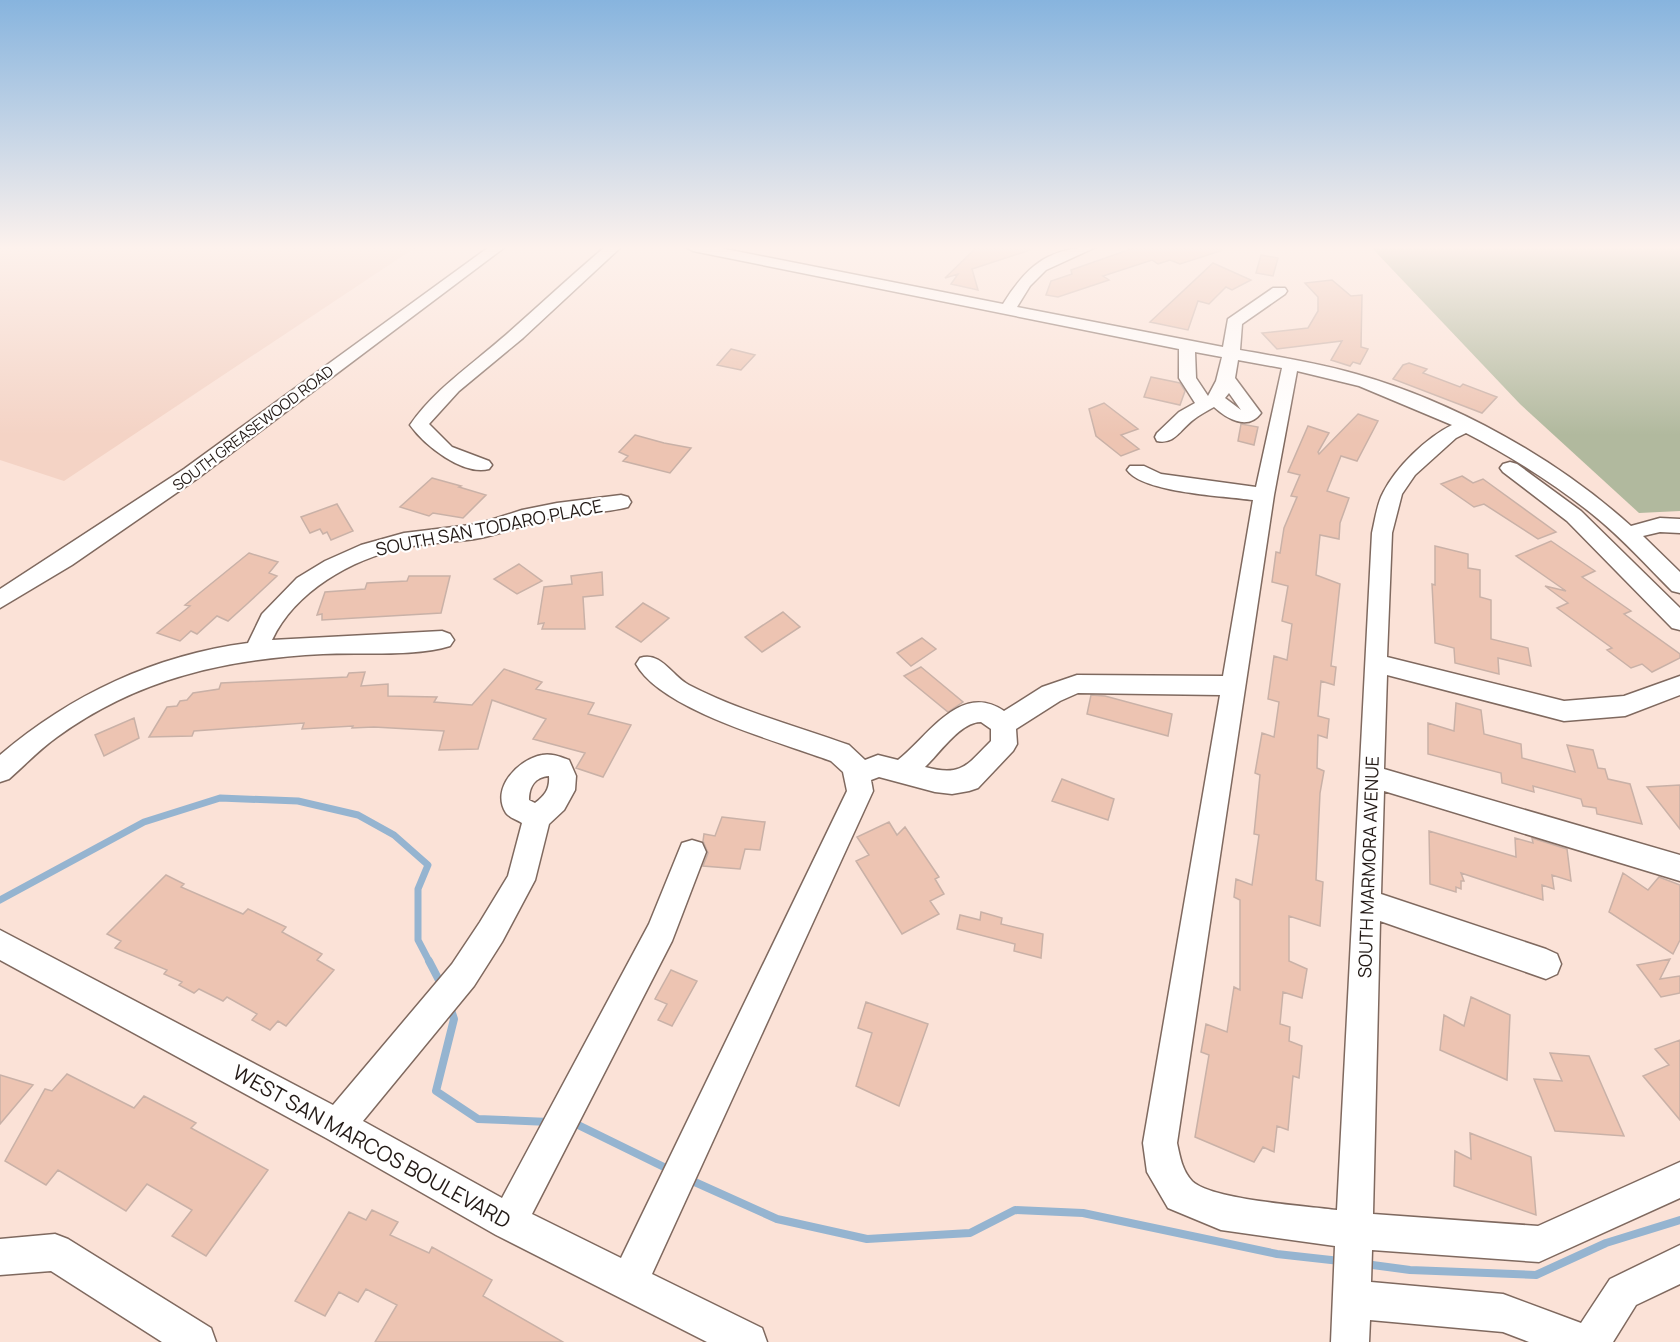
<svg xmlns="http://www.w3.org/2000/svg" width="1680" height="1342" viewBox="0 0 1680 1342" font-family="Manrope,sans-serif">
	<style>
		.built { fill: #f4d3c5 }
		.green { fill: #b1b99e }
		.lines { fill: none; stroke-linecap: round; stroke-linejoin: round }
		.stream-far1 { stroke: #95b4d0; stroke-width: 7 }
		.stream { stroke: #95b4d0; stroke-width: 8 }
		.building { fill: #edc4b2; stroke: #c9b1a7; stroke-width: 1.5 }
		.minor-casing { stroke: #7f695f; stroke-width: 3 }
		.minor { fill: #fff; fill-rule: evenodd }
		.labels { text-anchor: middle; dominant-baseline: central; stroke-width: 4.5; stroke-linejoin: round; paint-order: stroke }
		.far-street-label { font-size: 15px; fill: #231a16; stroke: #fff }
		.street-label { font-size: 18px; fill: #231a16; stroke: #fff }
		.near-street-label { font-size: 21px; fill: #231a16; stroke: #fff }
	</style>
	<rect width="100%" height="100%" fill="#fbe2d7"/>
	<path class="built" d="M0 247H416L64 481 0 460Z"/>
	<path class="green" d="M1371 247H1680V511L1639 513 1520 404Z"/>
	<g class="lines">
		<path class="stream-far1" d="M0 900 144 822 220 798 298 801 358 815 394 835 428 865 418 889V940L430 963"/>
		<path class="stream" d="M429 961 442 986
			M450 1007 454 1019 436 1091 478 1119 549 1122
			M572 1122 670 1170
			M688 1179 777 1219 867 1239 970 1233 1015 1210 1083 1213 1277 1254 1340 1261
			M1365 1264 1410 1270 1536 1275 1606 1243 1680 1220"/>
	</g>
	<path class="building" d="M977 247H1030V250L972 269 978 290 951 284 958 274 945 278Z
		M1126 247H1222L1223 250 1180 264 1170 260 1158 264 1152 260 1103 276 1109 280 1058 297 1046 295 1051 281 1072 274 1071 270 1131 249Z
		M1261 255 1278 258 1273 276 1256 273Z
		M1213 263 1251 280 1232 290 1226 287 1209 304 1198 301 1188 330 1150 322Z
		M1332 280 1351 296 1362 295 1361 347 1368 349 1360 364 1353 362 1350 366 1331 360 1342 341 1277 349 1262 333 1308 328 1318 311V297L1305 283Z
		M731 349 755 355 741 370 717 365Z
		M1409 363 1427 369 1423 373 1460 387 1463 384 1497 397 1482 413 1393 379 1403 365Z
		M1151 377 1180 383 1185 391 1180 405 1144 397Z
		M1104 403 1138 429 1121 435 1139 449 1121 456 1096 436 1089 409Z
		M1358 414 1378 421 1357 461 1341 456 1327 491 1349 498 1340 523 1339 539 1320 535 1316 575 1340 584 1331 666 1336 667 1334 685 1321 681 1318 716 1329 719 1327 738 1318 735 1317 768 1324 771 1320 793 1316 880 1323 882 1320 926 1289 916V961L1307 969 1302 998 1283 992 1280 1024 1290 1027 1289 1041 1302 1046 1299 1078 1293 1076 1288 1130 1277 1126 1274 1152 1263 1147 1254 1162 1195 1137 1209 1055 1201 1052 1206 1024 1227 1032 1234 987 1240 990V900L1234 897 1236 879 1252 885 1259 835 1254 834 1260 775 1255 773 1262 733 1274 737 1279 702 1268 699 1274 656 1287 660 1292 624 1282 621 1288 586 1272 582 1276 552 1280 553 1284 528 1297 497 1291 496 1300 475 1288 472 1308 426 1329 433 1318 452 1319 454Z
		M1241 424 1258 427 1254 445 1238 441Z
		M635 435 664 443 691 448 670 473 623 461 628 456 619 452Z
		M1462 476 1473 483 1483 479 1556 532 1538 539 1484 504 1474 507 1441 484Z
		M432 478 461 486 459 487 486 495 463 518 433 513 429 516 400 507Z
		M337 504 353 531 331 540 327 532 323 534 320 529 310 533 301 517Z
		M1551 541 1595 571 1582 577 1631 611 1624 614 1680 654V658L1652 672 1642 664 1631 668 1607 650 1612 648 1557 608 1568 603 1545 586 1566 591 1516 556Z
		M1435 546 1468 554V568L1480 570V597L1491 600V639L1528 648 1531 666 1498 658 1499 674 1455 663 1454 648 1435 643 1432 584 1435 585Z
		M249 553 278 562 269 573 277 576 247 604 228 621 217 616 197 634 191 631 180 641 157 633 190 606 185 605Z
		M519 564 542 581 517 594 494 579Z
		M602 572 603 595 583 597 585 629H542L544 623 538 624 544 587 572 584 571 576Z
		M409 576H450L441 613 322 620V614L317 615 325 592 365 589 367 583 407 581Z
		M643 603 669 618 641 642 616 627Z
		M783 612 800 627 762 652 745 637Z
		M922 638 936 649 911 666 897 653Z
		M921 667 963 702 948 712 904 676Z
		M504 669 542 682 536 689 594 703 588 714 631 725 603 777 576 768 585 753 533 739 546 719 492 700 478 749 439 750 444 731 374 727 352 728 353 726 302 729 304 723 194 731 192 736 149 737 167 707 177 706 180 701 187 700 193 693 219 689 221 683 347 677 349 673 365 672 361 686 388 684V696L437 697 434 702 472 705Z
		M1091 695 1105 696 1172 714 1168 736 1087 714Z
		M1456 703 1481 710 1484 734 1521 744 1522 758 1575 772 1567 745 1593 750 1598 768 1605 769 1608 779 1630 784 1642 824 1597 814 1596 808 1583 806 1581 799 1533 786 1534 792 1502 783 1501 773 1428 754V723L1454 731Z
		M134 718 139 738 104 756 95 735Z
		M1062 779 1114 799 1108 820 1052 801Z
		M1680 785V829L1647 787Z
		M722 817 765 822 760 850 745 849 740 869 703 866 708 853 703 841 704 834 715 836Z
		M889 822 897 835 905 827 939 877 935 879 944 894 930 901 939 914 902 934 856 861 869 855 857 837Z
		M1429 831 1516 857 1515 838 1533 843 1532 838 1567 849 1571 881 1552 875 1554 889 1542 885 1543 900 1461 873 1464 881H1461V889L1456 887V892L1430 884Z
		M1623 873 1648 890 1659 877 1680 885V940L1673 954 1609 912Z
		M166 875 184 884 181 887 243 914 248 909 286 927 282 932 322 954 317 960 334 970 286 1026 278 1021 270 1030 252 1020 257 1014 227 997 223 1001 199 989 194 993 179 985 182 982 164 974 167 970 115 948 121 941 107 934Z
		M981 912 1002 918 1001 924 1043 934 1041 958 1014 951 1015 944 957 929 960 915 980 920Z
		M1670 959 1660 979 1680 976V993L1661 997 1637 965Z
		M671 970 697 981 672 1026 658 1020 667 1004 655 999Z
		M1471 997 1510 1015 1507 1080 1440 1050 1444 1015 1464 1026Z
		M866 1002 928 1024 899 1106 856 1086 872 1033 858 1028Z
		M1680 1040V1120L1643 1076 1669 1065 1655 1049Z
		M1550 1053 1589 1056 1624 1136 1555 1131 1534 1079 1562 1081Z
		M67 1074 134 1108 144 1096 196 1123 191 1128 268 1170 206 1256 172 1236 192 1210 147 1184 126 1211 58 1170 46 1185 5 1161 45 1089 52 1091Z
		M0 1075 33 1085 0 1124Z
		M1470 1133 1531 1157 1536 1215 1454 1186 1455 1151 1471 1159Z
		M372 1210 398 1222 390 1235 429 1253 432 1247 492 1280 483 1296 563 1342H375L397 1305 366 1289 358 1302 339 1292 325 1316 295 1301 349 1212 366 1220Z"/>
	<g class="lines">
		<defs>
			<path id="minor" d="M489 247H505L198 478 72 565 0 608V589L184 469Z
				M605 247H621L523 338 459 391 429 424 452 447 489 461 492 465 489 469C463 476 424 445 410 425 434 390 469 367 501 339 536 309 569 277 605 247Z
				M686 247H715L1003 304C1027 265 1050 247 1096 247L1046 270 1030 286 1017 307 1223 347 1228 319 1273 288H1285L1287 291 1285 294 1242 324 1240 350C1279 357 1318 363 1356 374 1455 402 1555 458 1631 526L1660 518 1680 519V533L1660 532 1643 536 1680 572V593L1672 591C1647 566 1624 540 1597 518 1557 485 1512 457 1466 433L1456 438 1415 475 1402 494 1392 533 1387 657 1564 701 1624 696 1680 676V695L1625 716 1564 721 1387 675 1384 769 1680 855V881L1384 791 1381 894 1546 949 1557 954 1561 964 1557 974 1546 979 1380 921 1373 1214 1538 1226 1680 1162V1198L1539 1262 1372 1250 1371 1282 1503 1294 1581 1323 1610 1279 1680 1245V1284L1636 1305 1613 1342H1529L1503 1332 1370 1320 1369 1342H1331L1335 1246 1221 1230 1168 1208 1147 1172 1143 1143 1220 695 1078 693 1060 701 1016 729 1017 744 1013 751 978 788 969 791 952 794 935 792 879 777 871 780 873 791 652 1274 762 1328 767 1342H707L496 1235 326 1138 0 960V930L333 1105 452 964 480 922 508 876 522 823C517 820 510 818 506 813 490 788 519 759 542 755 551 753 561 757 569 760L576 776 575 790 564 810 549 824 535 880 502 942 474 986 363 1121 502 1198 649 924 682 843 692 840 702 843 706 852 672 941 532 1214 621 1258 847 791 843 772 831 761C781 742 662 711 636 664L640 658C661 651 672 676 689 685 739 711 796 726 849 745L865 760 878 755 898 760C928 737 960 681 1004 711L1042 687 1077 675 1223 676 1253 500C1225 496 1143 493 1127 470L1130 466H1144L1161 474 1256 487 1282 368 1238 360 1235 378 1261 413C1248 431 1227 419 1214 407 1207 411 1199 415 1193 420 1181 429 1174 445 1157 441L1155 437 1157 433 1179 412 1195 403 1179 378V349L693 251ZM1195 352 1222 357 1216 381 1208 396 1196 378ZM1297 371 1359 386 1452 425C1426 438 1396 467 1383 493 1377 504 1375 520 1372 533L1337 1210C1308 1206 1211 1200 1192 1181 1182 1170 1180 1157 1177 1143L1274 495ZM1229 393 1241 410 1225 398ZM981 722 991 729V741C967 765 962 777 925 767 940 753 960 722 981 722ZM549 776C550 789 545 795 535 803L529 800C529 787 535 777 549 776Z
				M1510 462 1517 464 1581 511 1680 608V630L1672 628 1567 521 1503 472 1500 468 1503 464Z
				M621 495 628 497 631 502 628 507C605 513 579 513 555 517 530 522 506 533 480 538 455 543 428 542 403 548 352 559 295 591 272 640L442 631 450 634 454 640 450 646C416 657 360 652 323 654 226 659 138 678 57 737 40 749 25 765 9 779L0 782V755C70 695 155 655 248 643L262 614 297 578 325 561 361 545 404 533 478 524 522 510 557 503Z
				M55 1234 68 1239 211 1328 216 1342H162L51 1271 0 1275V1239Z"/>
		</defs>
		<use href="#minor" class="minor-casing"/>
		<use href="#minor" class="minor"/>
	</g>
	<linearGradient id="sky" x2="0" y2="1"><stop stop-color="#87b4de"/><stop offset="0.57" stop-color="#fdf2ed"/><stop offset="1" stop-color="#fdf2ed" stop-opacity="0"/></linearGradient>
	<rect width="1680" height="435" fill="url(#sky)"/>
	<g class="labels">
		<g class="far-street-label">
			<text transform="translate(253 428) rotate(-37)">SOUTH GREASEWOOD ROAD</text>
		</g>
		<g class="street-label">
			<text transform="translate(489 527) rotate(-11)">SOUTH SAN TODARO PLACE</text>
			<text transform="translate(1368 867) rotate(-88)">SOUTH MARMORA AVENUE</text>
		</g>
		<g class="near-street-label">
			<text transform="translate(372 1146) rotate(29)">WEST SAN MARCOS BOULEVARD</text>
		</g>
	</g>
</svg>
